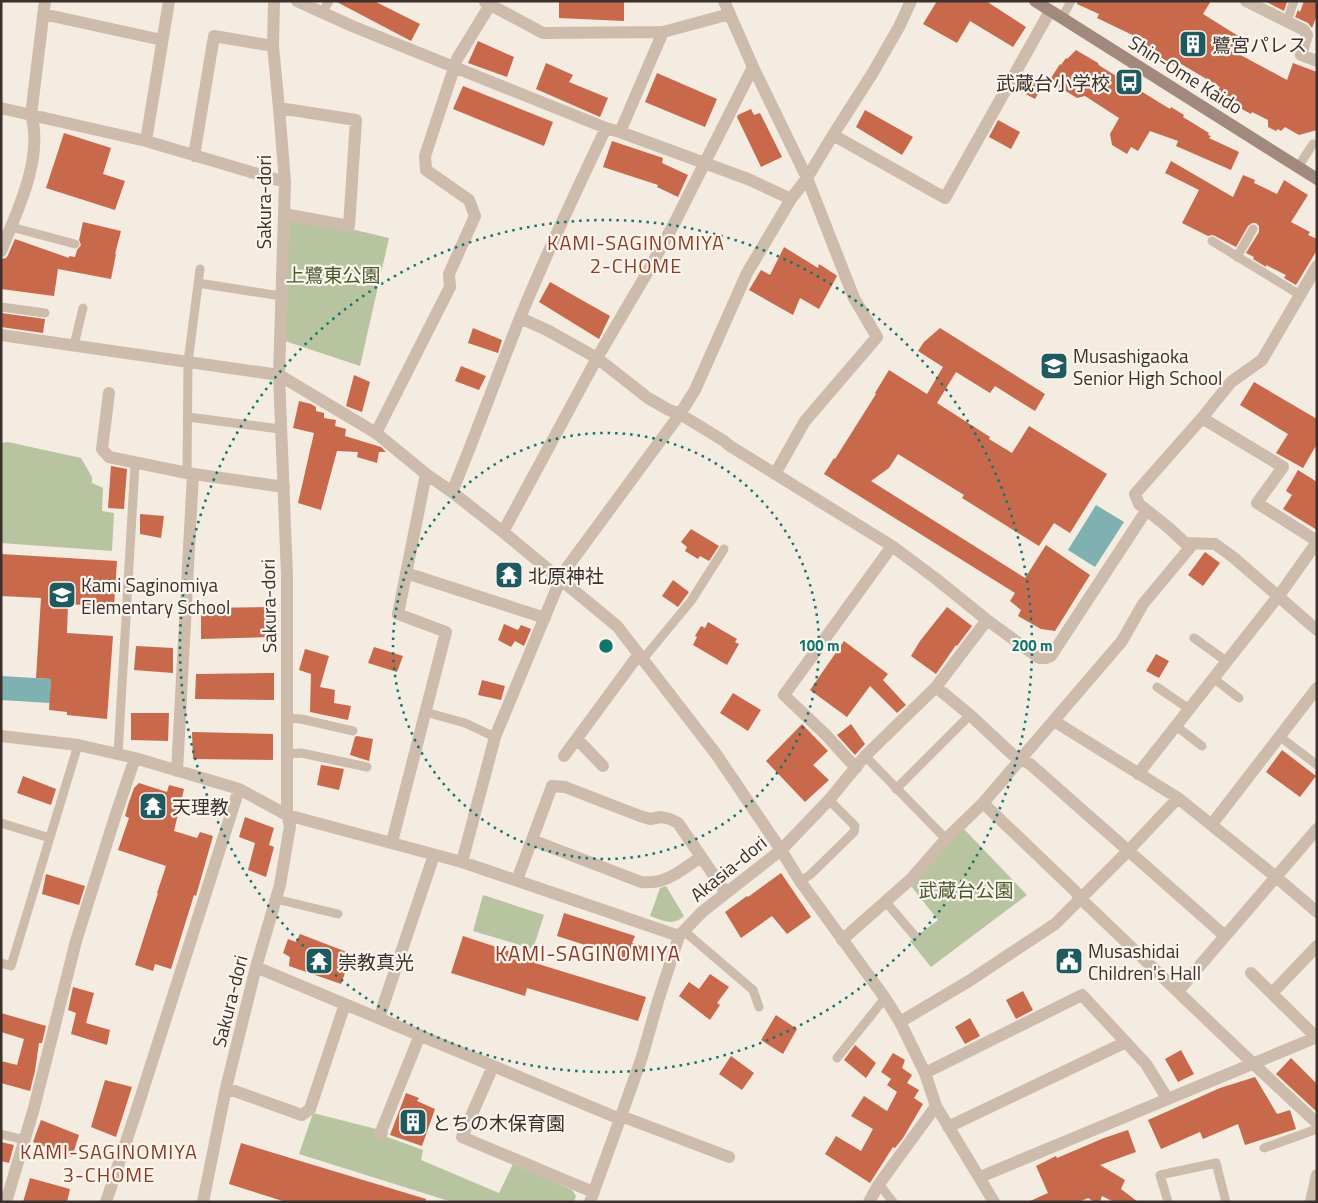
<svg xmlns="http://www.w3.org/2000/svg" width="1318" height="1203" viewBox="0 0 1318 1203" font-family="'Titillium Web','Noto Sans JP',sans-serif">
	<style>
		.green { fill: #b8c4a0 }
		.water { fill: #7fb0b2 }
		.building { fill: #c8694b }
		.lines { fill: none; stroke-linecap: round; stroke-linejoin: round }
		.service { stroke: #cdbbac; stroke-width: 9 }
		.minor { stroke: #cdbbac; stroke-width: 12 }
		.secondary { stroke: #a18a7d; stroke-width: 12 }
		.ring { fill: none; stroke: #0f766e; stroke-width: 2.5; stroke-dasharray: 2.5 5 }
		.labels { text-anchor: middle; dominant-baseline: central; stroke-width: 4.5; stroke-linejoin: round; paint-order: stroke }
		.poi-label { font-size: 19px; fill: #3b302b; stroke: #fbf5ee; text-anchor: start }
		.street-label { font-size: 19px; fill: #3b302b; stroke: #fbf5ee }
		.park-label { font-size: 19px; fill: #4a5a2e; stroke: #fbf5ee }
		.neighbourhood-label { font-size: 20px; letter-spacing: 1px; fill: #8c3b22; stroke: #fbf5ee }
		.quarter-label { font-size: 21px; letter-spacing: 1px; fill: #8c3b22; stroke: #fbf5ee }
		.centre { fill: #0f766e; stroke: #fbf5ee; stroke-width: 2.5 }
		.ring-label { font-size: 15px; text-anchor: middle; font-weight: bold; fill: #0f766e; stroke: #fbf5ee; stroke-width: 4.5; stroke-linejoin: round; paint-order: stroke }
	</style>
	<rect width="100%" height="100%" fill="#f4ebe1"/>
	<path class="green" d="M287 218 351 229 389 238 360 366 285 341Z
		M8 442 81 458 92 477V483L103 488 102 511 114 513 112 551 1 543V443Z
		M963 828 1027 895 931 967 910 941 938 920 911 886Z
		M666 886 684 916C673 927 662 920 650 916L660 888Z
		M483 895 544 915 533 949 473 931Z
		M313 1113 388 1132 387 1137 423 1150 421 1160 499 1193 513 1164 572 1190 576 1196 574 1202H452L299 1154Z"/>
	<path class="water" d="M1096 505 1124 522 1095 567 1068 550Z
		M1 676 51 679 50 703 1 700Z"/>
	<path class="building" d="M335 1H374L420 24 411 41Z
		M559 1H624V21L559 18Z
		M937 1H986L1026 27 1013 47 970 21 957 43 923 24Z
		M1077 1H1211L1203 14 1243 39 1235 52 1287 80 1293 63 1317 72V130L1299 135 1285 127 1281 131 1278 129 1276 131 1268 127V120L1252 112 1251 114 1240 108 1241 107 1216 94 1220 87 1176 61 1174 65 1144 48 1147 42 1097 18 1099 14 1077 4Z
		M1265 1H1285L1287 2 1284 11Z
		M1304 1H1317V15L1312 28 1308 23 1295 17 1298 10 1300 12Z
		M478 41 514 57 507 77 468 63Z
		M1076 50 1098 63V64L1100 66 1170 109 1171 107 1184 115 1183 117 1209 133 1208 135 1211 136 1209 138 1239 152 1231 170 1176 146 1178 141 1150 131 1138 151 1131 147 1127 154 1112 145 1110 134 1119 118 1085 96 1077 98 1049 81 1060 64 1061 65 1066 58 1067 59Z
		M546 63 573 75 569 82 608 98 600 117 536 89Z
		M657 73 717 99 705 127 645 102Z
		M1024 75 1042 86 1035 99 1016 89Z
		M463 86 553 122 544 146 453 109Z
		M751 109 754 115 760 113 782 157 761 167 737 117 738 115Z
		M865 110 913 137 902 155 856 127Z
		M998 120 1020 132 1011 149 989 137Z
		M64 133 111 148 103 174 125 181 115 210 46 188Z
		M612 141 663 158 662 163 688 175 678 197 657 187 658 185 603 167Z
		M1171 161 1233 197 1243 175 1255 180 1254 183 1277 194 1284 180 1308 195 1291 222 1310 232 1308 235 1317 239V250L1296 285 1284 278 1286 275 1266 265V267L1253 259 1254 257 1246 253 1259 232V226L1256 223H1252L1248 226 1236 247 1215 236 1212 235 1208 236 1182 223 1199 190 1165 173Z
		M83 222 121 231 115 254H116L111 279 58 269 54 296 1 289V259L6 258 8 255 15 239 69 258V256L75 257 77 250 81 245 79 240Z
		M784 247 818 268 819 264 836 275 837 276 819 309 800 298 793 315 749 290 761 270 770 275Z
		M550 282 610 316 599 339 539 302Z
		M1 313 45 319 43 333 1 327Z
		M473 328 502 340 498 353 468 343Z
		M940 328 1045 394 1035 411 995 386 990 393 956 372 937 403 990 437 989 439 1012 453 1029 426 1107 474 1070 533 1054 523 1039 546 962 498 964 495 898 454 889 468 871 481 1025 578 1046 545 1090 575 1055 631 1041 629 1018 616 1021 610 1010 601 1015 593 824 474 834 458 835 459 876 394 875 393 889 370 927 394 943 367 918 351 924 342Z
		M461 366 486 376 479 390 455 381Z
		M354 375 370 382 362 412 346 406Z
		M1254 382 1317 419V444L1303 468 1276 453 1288 434 1240 405Z
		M299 401 311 404 316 407V411L324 413V418L336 420 335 426 346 429 345 436 381 447 386 452H379L377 463 357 457 358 452 337 451 321 510 298 503 314 433 293 428Z
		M111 466 127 469 124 509 108 508Z
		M1298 470 1317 482V530L1283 509 1292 495 1286 491Z
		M140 514 164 516 161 538 140 534Z
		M691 529 719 546 709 561 700 556 698 559 685 551 687 547 681 542Z
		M1205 552 1220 563 1203 586 1188 575Z
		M1 554 117 561 114 607 68 604 67 633 113 636 107 719 67 715V712L49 710 51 679 36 678 41 598 1 596Z
		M510 561 523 567 518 579 515 578 513 583 502 579Z
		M673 580 689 592 678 607 662 596Z
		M272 607 270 637 201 639V608Z
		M947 607 972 626 957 646 956 645 936 674 911 656 920 641Z
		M708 622 737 639 735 642 739 644 727 665 693 645 697 637 695 636 701 626 705 628Z
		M504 624 518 630 521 625 531 629 524 646 515 641 511 647 498 640Z
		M844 641 888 674 883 680 906 705 897 713 870 686 847 717 810 690Z
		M136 646 173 648V673L134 670Z
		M374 647 403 656 397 672 368 663Z
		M305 649 329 656 320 687 335 690 334 703 351 706 348 720 310 712 311 674 299 670Z
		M1156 654 1169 661 1159 678 1146 671Z
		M274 673V700L195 699 196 674Z
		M482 680 505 686 501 700 478 695Z
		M733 693 761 710 748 731 720 713Z
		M131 713H169L168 741 131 740Z
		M802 724 828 751 813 765 829 780 805 802 766 761Z
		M851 724 865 744 855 755 837 735Z
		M192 732 273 734V760L193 759Z
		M357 736 373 739 369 761 350 755 355 737Z
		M1282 750 1316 776 1300 797 1266 772Z
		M321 765 344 769 339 790 317 785Z
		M23 776 56 789 51 805 17 793Z
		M139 783 167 792 169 785 184 789 174 831 197 838 200 832 213 836 196 896 194 895 171 969 155 964 153 971 135 965 158 893H157L166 866 118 850 129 818 125 816 128 805 134 788Z
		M245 817 274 828 269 845 274 847 266 877 248 870 255 843 239 837Z
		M781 873 811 917 787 934 772 916 741 938 725 912 747 896 748 897Z
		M46 874 85 886 79 905 42 894Z
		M564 913 635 936 632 943 644 947 641 963 557 936Z
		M300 934 352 954 341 984 289 966 290 957 283 953 288 939 296 942Z
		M463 936 536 960 535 963 646 997 638 1021 527 988 525 996 451 973Z
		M710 974 729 987 717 1003 720 1005 710 1020 679 996 689 982 699 989Z
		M73 987 94 993 86 1023 110 1030 107 1045 71 1034 76 1013 68 1010Z
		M1023 991 1033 1010 1016 1019 1006 1000Z
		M1 1013 46 1026 42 1043H39L35 1071 30 1091 1 1083V1061L17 1065 24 1039 1 1032Z
		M776 1015 797 1029 783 1054 761 1040Z
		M970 1018 980 1036 965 1044 955 1027Z
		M855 1045 876 1063 866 1078 844 1060Z
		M1181 1050 1194 1074 1178 1082 1165 1059Z
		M893 1053 905 1060 902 1068 912 1075 907 1083 919 1090 914 1098 923 1104 903 1138 895 1148 893 1147 870 1183 825 1154 836 1136 861 1151 873 1129 851 1116 864 1096 887 1111 897 1092 887 1085 891 1079 881 1072Z
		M731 1056 754 1073 742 1090 719 1074Z
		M1291 1058 1317 1084V1112L1276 1074Z
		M1255 1077 1277 1114 1290 1110 1296 1129 1245 1145 1238 1124 1203 1139 1200 1132 1161 1149 1148 1120 1220 1088Z
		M105 1080 132 1087 116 1137 91 1127Z
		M406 1093 419 1098 417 1101 435 1109 422 1146 390 1135Z
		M41 1120 79 1135 72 1157 33 1142Z
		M1128 1130 1136 1152 1100 1165 1125 1180 1121 1189 1138 1202H1114L1102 1196 1100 1202H1094L1088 1198 1079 1202H1028L1048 1193 1036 1166 1056 1156 1057 1158 1104 1138Z
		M1 1142 14 1145 9 1163 1 1161Z
		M241 1143 426 1199 425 1202H286L229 1184Z
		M30 1178 70 1189 67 1202H23Z"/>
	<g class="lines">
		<path class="service" d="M322 13 329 1
			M1062 18 1071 1
			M1287 21 1294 1
			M1298 167 1313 144
			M11 227 75 244
			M1212 241 1300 295
			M1237 257 1253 229
			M198 283 281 296
			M1 307 45 313
			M74 345 83 308
			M188 417 280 429
			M187 473 188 362 200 269
			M1194 638 1226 661
			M643 659 691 601 724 549
			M1213 678 1239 698
			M1157 687 1189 709
			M425 712 465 723 495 737
			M287 718 301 719 353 731
			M1176 726 1202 746
			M1279 736 1317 765
			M118 754 135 464
			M287 754 301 753 367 767
			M865 756 946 839
			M896 789 970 715
			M1 823 50 838
			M800 881 810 875 854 832 855 826 829 800
			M276 899 338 914
			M885 901 914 935
			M684 931 753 990 759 1007
			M1 963 11 966 78 745
			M837 1058 885 998
			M1 1134 25 1140
			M1264 1148 1317 1129
			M879 1184 893 1202
			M1168 1202 1160 1175 1216 1163 1226 1202"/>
		<path class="minor" d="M297 1 352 26 606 128 620 132 748 179 791 199
			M724 1 753 67 807 178 854 298 877 337 805 421 775 474
			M1246 1 1304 30 1307 35 1301 55 1317 61
			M485 2 543 33 663 32 730 14
			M43 14 162 40
			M1 108 146 141 285 182
			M279 108 356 120 349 226 284 214
			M620 132 663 32
			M833 135 945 198 1050 11
			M146 141 169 1
			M194 156 214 36 273 46
			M1 251C17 212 44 157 31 115L45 1
			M1317 266 1262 360 1231 382 1202 418 1135 494 1139 504 1169 528 1185 543 1215 544 1233 557 1317 630
			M520 318 547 330 597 358 648 398 669 410 680 414 724 441 730 446 892 546 935 578 987 620 1039 658H1046L1051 656 1146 511
			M1 335 279 375 376 433 426 474 452 492 503 532 617 626 716 754 781 850 800 881 885 998 900 1022 925 1073 936 1106 994 1202
			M109 393 102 449 109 457 187 473 284 487
			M1202 418 1283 467 1257 503 1317 541
			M376 433 450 287 449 274 475 216 469 200 426 170 425 156 457 59 490 5
			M452 492C476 434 497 376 520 318 546 254 576 191 606 128
			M503 532 597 358 647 273 675 222 753 67
			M406 573 545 618
			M560 577 680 414 695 390 747 273 791 199 807 178 833 135 872 74 899 27 911 1
			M936 687 970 715 1013 755 1030 764 1225 936
			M1054 721 1178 798 1276 877 1317 912
			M1 736 78 745 135 758 239 789 287 815 462 862 679 936
			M577 739 603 766
			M564 756 639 654
			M856 768 826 735 784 695 892 546
			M177 771 193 474
			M1138 774 1283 590 1317 542
			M983 803 1075 891 1081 899C1160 974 1237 1050 1317 1123
			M1212 824 1317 688
			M532 840 641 882C666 885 681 870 701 857
			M392 842 446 632 398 614 426 474
			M462 862 495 737 561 578
			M517 880 552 786 565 787 640 816 650 819 661 817 670 819 678 823 726 893
			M842 940 911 879 946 839 983 803 1122 641 1143 604 1193 544
			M256 967 620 1119
			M1251 973 1316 1037
			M1178 991 1317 829
			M1272 993 1317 946
			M379 1018 434 855
			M900 1022 969 981 1055 924 1128 851 1178 798
			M493 1066 462 1137 593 1192
			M925 1073 1082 995 1146 1064 1167 1098
			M226 1088 302 1115 310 1109 345 1004
			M621 1116 729 1157
			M948 1127 1126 1042
			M380 1134 420 1035
			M980 1177 1317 1037
			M6 1202 34 1108 76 941 115 817 135 758
			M106 1202 136 1112 239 789
			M203 1202 226 1088 256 967 280 885 290 826 287 815V575L279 375 285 182 279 108 273 46 274 1
			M590 1202 620 1119 642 1057 658 1001 679 936 702 912 781 850 829 800 865 756 936 687 987 620
			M869 1202 879 1184 936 1106
			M1311 1202 1317 1175"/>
		<path class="secondary" d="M1035 1 1317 179"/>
	</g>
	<g class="ring">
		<circle cx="606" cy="646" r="213"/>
		<circle cx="606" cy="646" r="426"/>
	</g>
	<defs>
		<symbol id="building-square" viewBox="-11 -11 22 22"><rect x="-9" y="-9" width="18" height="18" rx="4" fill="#1f5a5e" stroke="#fbf5ee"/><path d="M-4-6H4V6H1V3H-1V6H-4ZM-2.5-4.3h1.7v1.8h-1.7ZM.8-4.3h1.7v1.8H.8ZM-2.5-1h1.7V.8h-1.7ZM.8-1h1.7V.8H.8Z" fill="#fff"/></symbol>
		<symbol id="bus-square" viewBox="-11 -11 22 22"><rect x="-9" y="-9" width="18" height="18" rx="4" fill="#1f5a5e" stroke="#fbf5ee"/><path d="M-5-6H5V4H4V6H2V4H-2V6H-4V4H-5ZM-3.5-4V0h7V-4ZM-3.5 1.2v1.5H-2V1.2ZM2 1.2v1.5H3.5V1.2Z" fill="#fff"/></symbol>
		<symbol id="school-square" viewBox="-11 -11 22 22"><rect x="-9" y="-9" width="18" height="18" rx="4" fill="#1f5a5e" stroke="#fbf5ee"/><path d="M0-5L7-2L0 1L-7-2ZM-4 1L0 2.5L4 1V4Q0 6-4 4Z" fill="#fff"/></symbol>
		<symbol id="temple-square" viewBox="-11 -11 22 22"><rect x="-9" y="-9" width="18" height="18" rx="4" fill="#1f5a5e" stroke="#fbf5ee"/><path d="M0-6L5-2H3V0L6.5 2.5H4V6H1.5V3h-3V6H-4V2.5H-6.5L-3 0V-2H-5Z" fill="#fff"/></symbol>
		<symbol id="civic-square" viewBox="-11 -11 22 22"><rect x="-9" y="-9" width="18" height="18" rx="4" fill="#1f5a5e" stroke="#fbf5ee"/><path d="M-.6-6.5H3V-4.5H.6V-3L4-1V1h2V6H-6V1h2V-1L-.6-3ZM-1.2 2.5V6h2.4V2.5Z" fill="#fff"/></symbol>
	</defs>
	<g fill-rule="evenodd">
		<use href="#building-square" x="1177" y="28" width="32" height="32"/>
		<use href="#bus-square" x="1113" y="66" width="32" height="32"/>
		<use href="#school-square" x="1038" y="350" width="32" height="32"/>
		<use href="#temple-square" x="493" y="559" width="32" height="32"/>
		<use href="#school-square" x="46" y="579" width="32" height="32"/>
		<use href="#temple-square" x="137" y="790" width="32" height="32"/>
		<use href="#temple-square" x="303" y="945" width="32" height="32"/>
		<use href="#civic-square" x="1053" y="945" width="32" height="32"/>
		<use href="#building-square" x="397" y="1106" width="32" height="32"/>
	</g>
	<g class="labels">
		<g class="poi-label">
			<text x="1212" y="44">鷺宮パレス</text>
			<text x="1110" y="82" text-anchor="end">武蔵台小学校</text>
			<text x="1073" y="355">Musashigaoka<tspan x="1073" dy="22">Senior High School</tspan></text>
			<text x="528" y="575">北原神社</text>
			<text x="81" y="584">Kami Saginomiya<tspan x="81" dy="22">Elementary School</tspan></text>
			<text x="172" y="806">天理教</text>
			<text x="1088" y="950">Musashidai<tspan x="1088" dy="22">Children's Hall</tspan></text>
			<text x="338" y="961">崇教真光</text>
			<text x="432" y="1122">とちの木保育園</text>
		</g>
		<g class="street-label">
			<text transform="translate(1186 74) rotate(32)">Shin-Ome Kaido</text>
			<text transform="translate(263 202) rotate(-90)">Sakura-dori</text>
			<text transform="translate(268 606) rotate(-91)">Sakura-dori</text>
			<text transform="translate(728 868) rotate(-39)">Akasia-dori</text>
			<text transform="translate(229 1001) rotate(-76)">Sakura-dori</text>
		</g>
		<g class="park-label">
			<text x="333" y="274">上鷺東公園</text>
			<text x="966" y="889">武蔵台公園</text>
		</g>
		<g class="neighbourhood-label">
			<text x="636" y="242">KAMI-SAGINOMIYA<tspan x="636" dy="23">2-CHOME</tspan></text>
			<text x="109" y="1151">KAMI-SAGINOMIYA<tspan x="109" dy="23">3-CHOME</tspan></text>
		</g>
		<g class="quarter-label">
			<text x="588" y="953">KAMI-SAGINOMIYA</text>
		</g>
	</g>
	<circle cx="606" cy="646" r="8" class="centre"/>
	<g class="ring-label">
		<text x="819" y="651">100 m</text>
		<text x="1032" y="651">200 m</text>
	</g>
	<rect width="1318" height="1203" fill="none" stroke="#3b302b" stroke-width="5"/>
</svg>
